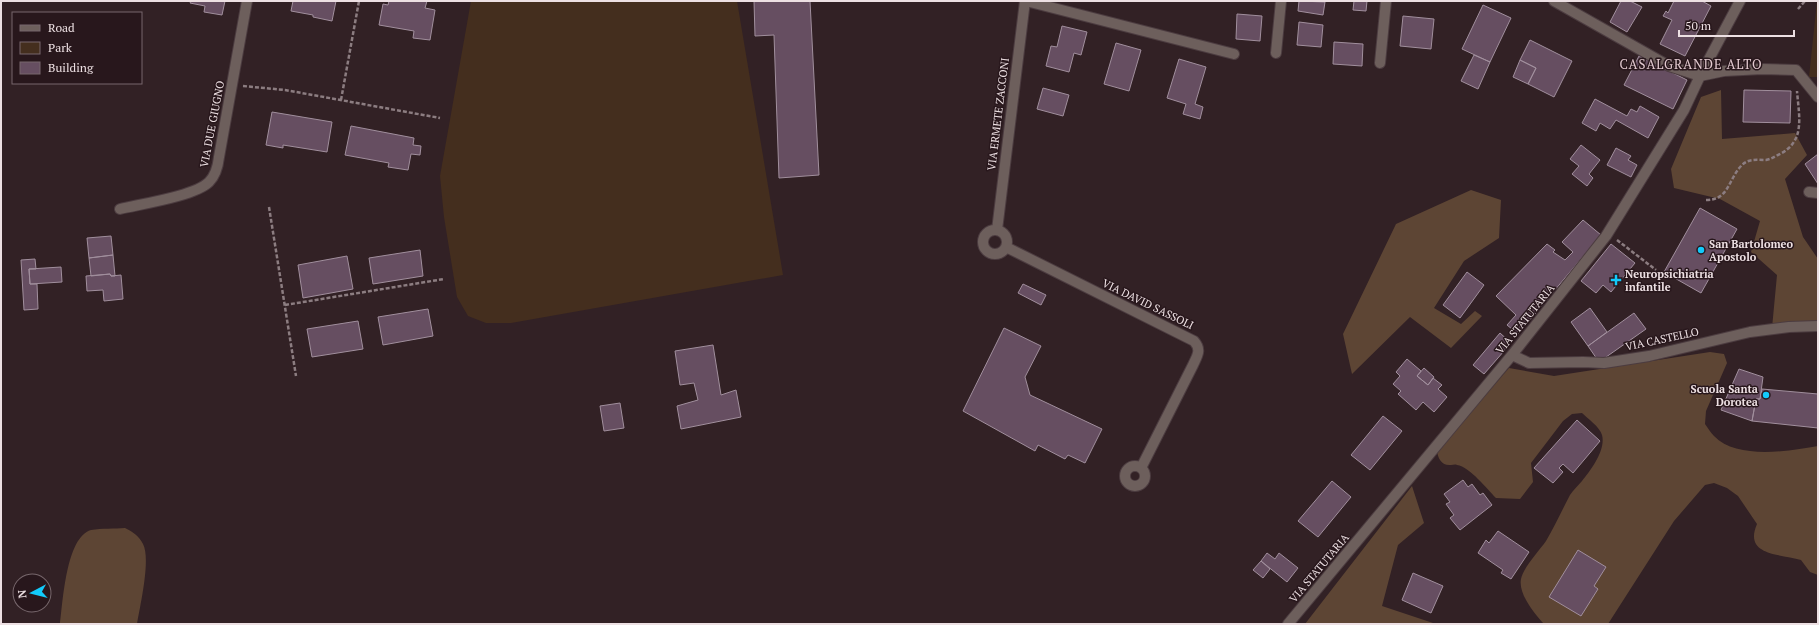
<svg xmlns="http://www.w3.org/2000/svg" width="1819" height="625" viewBox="0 0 1819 625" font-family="'PT Serif',serif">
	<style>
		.green { fill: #442e1e }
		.forest { fill: #5d4534 }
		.building { fill: #664e61; stroke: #a18f9d }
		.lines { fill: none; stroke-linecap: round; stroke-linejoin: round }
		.minor-casing { stroke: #4c3c40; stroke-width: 12 }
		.path { stroke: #8c7d81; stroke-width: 2.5; stroke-dasharray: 4 2; stroke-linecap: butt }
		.minor { stroke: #6d5f5c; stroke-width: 10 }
		.poi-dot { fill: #12cafb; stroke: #28171c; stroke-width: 1.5 }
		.labels { text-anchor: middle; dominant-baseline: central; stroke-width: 3; stroke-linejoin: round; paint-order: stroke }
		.street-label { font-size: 11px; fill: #ede0e3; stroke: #28171c }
		.poi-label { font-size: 11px; font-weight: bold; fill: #ede0e3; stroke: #28171c; text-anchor: start }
		.quarter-label { font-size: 13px; letter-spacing: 1px; fill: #e3cad0; stroke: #28171c }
	</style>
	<rect width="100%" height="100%" fill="#322125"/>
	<path class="green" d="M471 1H737L783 275 511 323H486L468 316 457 297 444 217 440 176Z
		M1817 1 1818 75 1817 77H1809Z"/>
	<path class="forest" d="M1721 90 1722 139 1795 133 1807 155 1785 179 1803 237 1818 259V326L1772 328 1777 275 1751 252 1760 221 1720 199 1674 188 1671 169 1701 97Z
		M1471 190 1501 200 1499 238 1464 261 1434 308 1461 324 1475 311 1482 316 1451 348 1410 317 1352 374 1343 334 1396 224Z
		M1710 352 1724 354 1727 363 1706 411 1705 424C1708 428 1711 433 1714 436 1737 460 1789 451 1818 446V575L1810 572 1801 560C1781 554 1743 556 1757 524L1738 496 1727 488 1714 483 1705 485 1674 521 1608 624H1544C1535 614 1518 594 1521 579 1523 568 1539 551 1546 541 1555 526 1562 510 1570 495 1573 490 1578 486 1582 481 1591 470 1606 450 1602 435 1600 427 1587 418 1582 413L1572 414 1563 421 1531 463 1533 482 1520 499 1496 498C1487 489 1470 467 1457 465 1455 464 1453 465 1451 465 1442 466 1438 459 1437 451L1509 368 1554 376Z
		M1412 486 1424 523 1398 545 1382 606 1436 624H1305Z
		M125 528C133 532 139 536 143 544 151 559 140 606 137 624H60C63 602 66 537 91 530 102 528 115 529 125 528Z"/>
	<path class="building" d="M191 1H225L222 15 204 12 205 6 190 3Z
		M293 1H336L332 21 313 17V15L291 11Z
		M389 1H427L425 8 435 10 430 40 413 38 414 31 379 25 383 4 388 5Z
		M754 1H810L819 175 779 178 774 35 755 36Z
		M1299 1 1325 2 1323 15 1298 11Z
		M1354 1H1367L1366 11 1353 10Z
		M1621 1H1630L1642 7 1627 32 1610 22Z
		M1674 1H1702L1711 6 1685 56 1660 44 1672 20 1663 16 1666 11 1668 13Z
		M1483 5 1511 18 1490 62 1462 49Z
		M1237 14 1262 16 1260 41 1236 39Z
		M1403 16 1434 19 1431 49 1400 46Z
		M1299 22 1323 25 1321 47 1297 45Z
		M1062 26 1087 32 1081 55 1074 53 1069 72 1046 66 1051 46 1057 47Z
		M1530 40 1572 61 1554 97 1528 84 1536 68 1520 60Z
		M1334 42 1363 44 1362 66 1333 64Z
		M1116 43 1141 50 1129 91 1104 84Z
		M1474 55 1490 62 1478 89 1461 81Z
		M1639 56 1687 80 1673 109 1624 85Z
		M1179 59 1206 67 1195 104 1203 107 1200 119 1183 114 1186 104 1167 98Z
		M1520 60 1536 68 1528 84 1513 77Z
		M1043 88 1069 95 1063 116 1037 109Z
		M1744 90 1791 91 1790 123 1743 122Z
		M1595 99 1627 116 1631 109 1637 112 1640 106 1659 117 1648 138 1616 120 1610 129 1600 123 1596 131 1582 123Z
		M272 112 332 122 327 152 283 145V148L266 145Z
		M351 126 414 138 413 145 421 146 420 155 411 154 408 170 388 167 389 163 345 155Z
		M1581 145 1600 160 1589 174 1593 178 1587 186 1572 174 1579 166 1570 159Z
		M1616 148 1631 156 1628 160 1637 165 1631 177 1607 165Z
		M1818 154V184L1805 164Z
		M1700 208 1737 229 1701 293 1664 272Z
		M1583 220 1601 235 1518 334 1507 325 1516 315 1496 296 1547 244 1555 250 1553 252 1565 260 1573 252 1562 242Z
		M111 236 113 255 89 258 87 238Z
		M1611 244 1635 263 1611 292 1603 285 1596 293 1581 281Z
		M420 250 423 276 373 284 369 258Z
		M113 255 115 276H111L110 274 91 276 89 258Z
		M347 256 353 289 303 298 298 265Z
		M35 259 36 269H29L30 284H37L38 309 24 310 21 260Z
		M61 267 62 282 30 284 29 269Z
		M1467 272 1484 285 1460 318 1443 305Z
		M110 274 111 276 121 275 123 299 104 301 103 290 87 291 86 276Z
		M1023 284 1046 295 1041 305 1018 293Z
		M1590 308 1607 332 1588 346 1571 322Z
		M428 309 433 336 383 345 378 317Z
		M1634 313 1646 329 1599 362 1588 346Z
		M358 321 363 349 312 357 307 329Z
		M1004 328 1041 346 1025 377 1030 395 1102 429 1085 463 1068 455 1065 459 1038 445 1035 451 963 411Z
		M1500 333 1511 343 1484 374 1473 365Z
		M713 345 721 395 736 390 741 417 681 429 677 406 698 400 694 383 680 385 675 351Z
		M1407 359 1421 371 1417 376 1428 385 1433 378 1442 385 1438 389 1447 397 1434 412 1423 402 1416 410 1398 394 1401 391 1393 384 1400 376 1396 372Z
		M1424 368 1434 377 1428 385 1417 376Z
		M1739 369 1763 377 1760 399H1756L1752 421 1721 410Z
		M1762 389 1818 394V428L1752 421 1756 399H1760Z
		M620 403 624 428 604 431 600 406Z
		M1383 416 1402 431 1370 470 1351 455Z
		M1577 420 1600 441 1573 473 1563 464 1559 468 1563 472 1553 483 1534 468Z
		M1463 480 1468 487 1472 484 1480 495 1483 493 1492 505 1460 530 1450 518 1454 515 1446 504 1450 502 1444 494Z
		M1332 481 1351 497 1318 537 1298 521Z
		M1498 531 1529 552 1511 579 1501 573 1503 570 1478 553 1486 540 1489 543Z
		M1578 550 1606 567 1594 586 1598 589 1581 616 1549 597Z
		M1267 553 1275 559 1279 553 1298 568 1287 582 1261 561Z
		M1261 561 1270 569 1263 578 1253 570Z
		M1413 573 1443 586 1431 613 1402 600Z"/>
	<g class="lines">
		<defs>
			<path id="minor" d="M1026 1 1234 54
				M1554 1 1669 66 1700 76 1724 71 1762 69 1796 70 1818 97
				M1276 53 1281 1
				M1380 63 1386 1
				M1809 192 1818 193
				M120 209C141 204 195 196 209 182 216 175 218 166 219 157L247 1
				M997 230 1025 1
				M983 242a12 12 0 1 1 24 0a12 12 0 1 1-24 0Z
				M1006 247 1194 341C1202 350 1197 356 1193 365L1141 468
				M1512 355 1529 363 1583 362 1604 363 1649 356 1750 332 1789 327 1818 326
				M1125 476a10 10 0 1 1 20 0a10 10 0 1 1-20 0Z
				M1288 624 1512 355 1606 236 1684 110 1700 76 1740 1"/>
		</defs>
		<use href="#minor" class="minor-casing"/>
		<path class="path" d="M1798 9 1805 1
			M243 86 285 90 440 118
			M341 100 359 1
			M1706 200C1729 200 1728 180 1741 166 1748 158 1757 160 1766 160 1771 159 1774 157 1778 155 1806 142 1799 117 1797 91
			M269 207 296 376
			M1617 240 1656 270
			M285 305 444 279"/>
		<use href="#minor" class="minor"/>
	</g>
	<g class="poi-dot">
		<circle cx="1701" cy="250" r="4"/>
		<path d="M1614 274h4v4h4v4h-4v4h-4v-4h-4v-4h4z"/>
		<circle cx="1766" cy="395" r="4"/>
	</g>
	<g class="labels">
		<g class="street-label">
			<text transform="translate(998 114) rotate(-83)">VIA ERMETE ZACCONI</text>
			<text transform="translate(212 124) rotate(-79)">VIA DUE GIUGNO</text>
			<text transform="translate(1148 304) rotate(26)">VIA DAVID SASSOLI</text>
			<text transform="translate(1525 319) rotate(-51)">VIA STATUTARIA</text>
			<text transform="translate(1662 339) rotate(-12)">VIA CASTELLO</text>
			<text transform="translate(1319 568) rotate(-50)">VIA STATUTARIA</text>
		</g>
		<g class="poi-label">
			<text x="1709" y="244">San Bartolomeo<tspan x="1709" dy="13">Apostolo</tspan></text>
			<text x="1625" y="274">Neuropsichiatria<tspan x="1625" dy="13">infantile</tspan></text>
			<text x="1758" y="389" text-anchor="end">Scuola Santa<tspan x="1758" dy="13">Dorotea</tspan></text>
		</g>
		<g class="quarter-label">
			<text x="1691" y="64">CASALGRANDE ALTO</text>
		</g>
	</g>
	<rect width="1819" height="625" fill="none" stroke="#ede0e3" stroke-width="4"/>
	<rect x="12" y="12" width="130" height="72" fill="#28171c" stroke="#77676c"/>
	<rect x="20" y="25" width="20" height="6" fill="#6d5f5c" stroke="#77676c"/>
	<text x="48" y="32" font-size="12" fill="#ede0e3">Road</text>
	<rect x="20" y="42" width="20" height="12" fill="#442e1e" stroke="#77676c"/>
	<text x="48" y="52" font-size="12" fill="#ede0e3">Park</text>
	<rect x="20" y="62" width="20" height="12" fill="#664e61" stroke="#77676c"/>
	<text x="48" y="72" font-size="12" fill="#ede0e3">Building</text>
	<g transform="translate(32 593) rotate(263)"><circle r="19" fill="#28171c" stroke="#77676c"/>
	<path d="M0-3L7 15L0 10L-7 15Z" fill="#12cafb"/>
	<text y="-6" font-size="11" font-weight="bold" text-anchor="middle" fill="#ede0e3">N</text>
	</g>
	<path d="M1679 30v6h115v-6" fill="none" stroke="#ede0e3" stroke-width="2"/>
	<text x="1685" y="30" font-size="12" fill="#ede0e3" stroke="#28171c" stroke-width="3" paint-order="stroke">50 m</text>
</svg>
